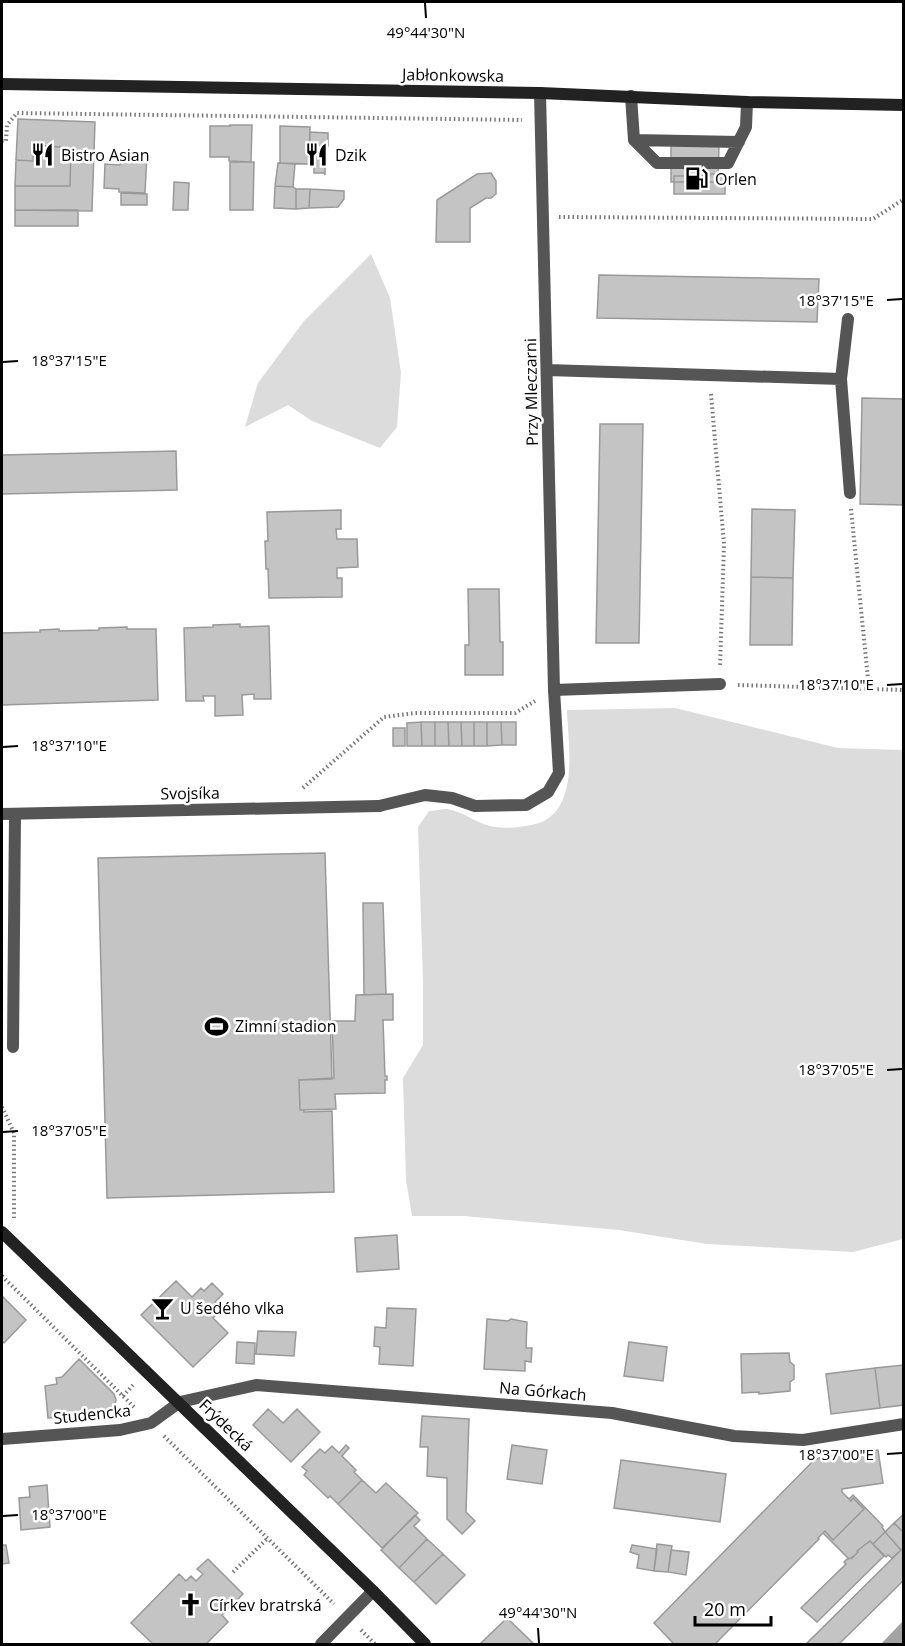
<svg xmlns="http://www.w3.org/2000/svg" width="905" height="1646" viewBox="0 0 905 1646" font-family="'Open Sans',sans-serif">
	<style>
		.green { fill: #dcdcdc }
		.water { fill: #a3a3a3 }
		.building { fill: #c4c4c4; stroke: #999; stroke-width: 1.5 }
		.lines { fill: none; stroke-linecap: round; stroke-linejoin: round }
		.path { stroke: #777; stroke-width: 4; stroke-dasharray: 1.5 3; stroke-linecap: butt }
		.service { stroke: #555; stroke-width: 12 }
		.minor { stroke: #555; stroke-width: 12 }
		.secondary { stroke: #222; stroke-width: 12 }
		.ticks { fill: none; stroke: #000; stroke-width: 2 }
		.labels { text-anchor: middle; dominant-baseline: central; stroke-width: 5; stroke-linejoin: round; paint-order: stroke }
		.street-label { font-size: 16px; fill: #000; stroke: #fff }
		.poi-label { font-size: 16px; fill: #000; stroke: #fff; text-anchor: start }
		.ticks-label { font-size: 15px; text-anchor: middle; fill: #000; stroke: #fff; stroke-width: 5; stroke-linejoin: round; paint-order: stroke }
	</style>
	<rect width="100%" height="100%" fill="#fff"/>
	<path class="green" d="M371 254 390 298 401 373 397 427 380 448 312 421 288 405 245 427 258 383 304 321Z
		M675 708 838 748 903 750V1239L853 1252 707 1244 619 1230 464 1216H412L406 1180 403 1078 423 1045V982L418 827 429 811C434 811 441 809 447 809 462 811 475 822 490 826 503 829 517 828 531 825 535 824 540 823 544 821 579 802 568 743 567 710Z"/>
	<path class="water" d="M903 1621V1644H881Z"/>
	<path class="building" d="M18 119 95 122 92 211 15 210V186H70L71 148 34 145 33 161 16 160Z
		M230 125H252L251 162 229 161V157H210V126H230Z
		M280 126 310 127 309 164 280 163Z
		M310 132 328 133V146H325V175L324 173H314V163L309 164Z
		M671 144 719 146 718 182H671Z
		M34 145 71 148 70 186H15L16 160 33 161Z
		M121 153 147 154 145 193 119 192V189L104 188 105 164 120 165Z
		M230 162H254L253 210H230Z
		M278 163 295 164 293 187 275 186Z
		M491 173 496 181V194L491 198H486L470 208V242H436L437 200 477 174Z
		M710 174H725V194H674V176H710Z
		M174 182 189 183 188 210H173Z
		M275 186 293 187 296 189V209L274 208Z
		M296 189H310L309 208 296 209Z
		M310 189 344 191V199L338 207 309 208Z
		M121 193 147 194V205H121Z
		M15 210H78V226H15Z
		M599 275 819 279 817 322 597 318Z
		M862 398 904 399V505L860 504Z
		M600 424H643L639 643H596Z
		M176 451 177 490 2 494V455Z
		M752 509 795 510 793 578 751 577Z
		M341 510V529H336L337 539H357L358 567 337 568V578H342V597L269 598 268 569H266L265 541H268L267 512Z
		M751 577 793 578 792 645H750Z
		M468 589H499L500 642H503V675H465V645H469Z
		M240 624V627L269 626 271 699H254V694L242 695 243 715 215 716V696H203L204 701H186L184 628 213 627V625Z
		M127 627V629H156L158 700 2 705V633L40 632V630L59 629V631L99 630V628Z
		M421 722H435V746H422Z
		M421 722 422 746H407V723Z
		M435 722H448L449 746H435Z
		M448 722H461L462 746H449Z
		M461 722H474V746H462Z
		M474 722H487V746H474Z
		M487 722H501L502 745 487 746Z
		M501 722H516V745H502Z
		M393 728H405V746H393Z
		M325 853 332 1079 299 1080 300 1110H304V1112L332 1111 334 1192 107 1198 98 858Z
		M363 903H383L386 994 364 995Z
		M393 994V1020H383L385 1076H387V1080H385V1093L335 1094 336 1109 300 1110 299 1080 334 1078 332 1021H355L356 995Z
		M397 1235 399 1269 357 1272 355 1238Z
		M176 1281 192 1297 201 1288 204 1291 212 1283 223 1294 215 1302 222 1309 213 1318 228 1333 193 1367 141 1315Z
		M2 1296 26 1320 4 1343 2 1341Z
		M387 1308 416 1309 413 1366 379 1364 380 1347 374 1346 375 1327 386 1328Z
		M487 1319 508 1321 511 1319 527 1322 526 1348H532L531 1362 525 1361V1371L484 1369Z
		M258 1331 296 1332 294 1356 256 1354Z
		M237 1342 255 1343 254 1364 236 1363Z
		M629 1342 667 1347 663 1381 624 1376Z
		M789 1353 790 1362 794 1365V1379L790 1382V1391L759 1394V1392L742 1393 741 1354Z
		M79 1359 114 1394 116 1400 114 1407 106 1414 48 1418 45 1386 57 1384 56 1378 62 1377Z
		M904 1365V1405L880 1408 875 1368Z
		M875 1368 880 1408 831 1414 826 1374Z
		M268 1409 283 1423 297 1409 320 1432 291 1462 253 1425Z
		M422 1416 469 1419 466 1512 475 1521 462 1534 447 1519V1478L427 1476 428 1447H420Z
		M346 1445 349 1448 342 1456 356 1470 354 1472 362 1480 338 1504 330 1496 328 1498 304 1475 307 1471 302 1467 320 1449 325 1453 332 1446 339 1453Z
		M512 1445 547 1450 542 1484 507 1479Z
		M878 1450 883 1483 842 1489V1492L851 1501 853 1498 864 1509 833 1540 825 1531 818 1538 819 1539 715 1644H674L654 1623 813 1461 819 1458Z
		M621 1460 726 1474 720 1522 614 1508Z
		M362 1480 376 1493 386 1483 418 1513 382 1548 338 1504Z
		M47 1485 50 1527 21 1530 19 1498 30 1497 29 1487Z
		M853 1495 883 1526 882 1527 885 1532 873 1544 870 1541 857 1551 858 1552 852 1558V1557L849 1559 823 1533 825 1531 833 1540 864 1509 853 1498 851 1501 849 1499Z
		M904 1514V1533L894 1523Z
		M415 1515 420 1520 414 1526 427 1539 399 1568 381 1550Z
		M894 1523 904 1533V1547L901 1550 885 1532Z
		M885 1532 901 1550 892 1558 888 1555 886 1557 873 1544Z
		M427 1539 443 1554 414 1582 399 1568Z
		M870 1541 884 1556 817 1622 801 1608 804 1605 846 1564 844 1562 848 1558 849 1559 852 1557V1558L858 1552 857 1551Z
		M657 1544 672 1546 668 1572 654 1571Z
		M2 1545H6L9 1563 2 1564Z
		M632 1545 657 1549 654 1571 637 1568 639 1555 630 1552Z
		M904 1547V1580L839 1644H806Z
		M671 1550 689 1552 686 1575 668 1572Z
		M443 1554 465 1575 436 1604 414 1582Z
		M208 1559 243 1594 222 1615 228 1622 206 1644H153L131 1623 179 1574 186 1581 191 1576 196 1581 203 1574 197 1569Z
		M507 1618 534 1644H480Z"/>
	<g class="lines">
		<path class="path" d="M2 141H6L7 125 17 113 522 120
			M559 217 873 219 904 199
			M711 394 724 544 720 667
			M851 509 869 689
			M738 685 904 690
			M303 788 384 717 415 713H515L535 701
			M2 1107 14 1133V1218
			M2 1276 135 1408
			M123 1396 133 1385
			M164 1436 334 1604
			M233 1572 267 1539
			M361 1630 375 1644"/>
		<path class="service" d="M631 96 634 140 657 163H728L746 127 747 102
			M634 140 739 142
			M379 806 425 795 452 798 475 806 526 805 548 792 559 773 554 690
			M13 1047 15 814"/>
		<path class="minor" d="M540 93 554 690 720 684
			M848 319 841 379 850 493
			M547 370 841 379
			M2 814 379 806
			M2 1439 120 1430 151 1423 180 1402 256 1385 612 1413 734 1436 803 1440 904 1424
			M321 1644 373 1591"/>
		<path class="secondary" d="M2 84 540 93 747 102 904 105
			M2 1232 373 1591 425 1644"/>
	</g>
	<path class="ticks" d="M425 3 426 18M887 300 902 299M3 362 18 361M887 685 902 684M3 747 18 746M887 1070 902 1069M3 1132 18 1131M887 1454 902 1453M3 1516 18 1515M538 1628 539 1643"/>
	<defs>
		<symbol id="restaurant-bare" viewBox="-9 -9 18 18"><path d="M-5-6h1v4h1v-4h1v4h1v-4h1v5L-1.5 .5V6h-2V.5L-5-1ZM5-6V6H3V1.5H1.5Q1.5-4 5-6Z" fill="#000" stroke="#fff" stroke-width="2.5" paint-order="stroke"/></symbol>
		<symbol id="fuel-bare" viewBox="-9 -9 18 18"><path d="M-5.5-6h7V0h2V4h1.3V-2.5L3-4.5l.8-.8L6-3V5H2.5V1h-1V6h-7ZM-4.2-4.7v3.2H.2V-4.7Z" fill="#000" stroke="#fff" stroke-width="2.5" paint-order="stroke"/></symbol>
		<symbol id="stadium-bare" viewBox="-9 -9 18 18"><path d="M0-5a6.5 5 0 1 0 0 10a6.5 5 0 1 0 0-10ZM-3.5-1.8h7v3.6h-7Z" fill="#000" stroke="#fff" stroke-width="2.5" paint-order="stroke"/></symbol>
		<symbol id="bar-bare" viewBox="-9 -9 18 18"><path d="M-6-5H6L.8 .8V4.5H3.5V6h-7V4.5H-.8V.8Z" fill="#000" stroke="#fff" stroke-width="2.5" paint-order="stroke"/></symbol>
		<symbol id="church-bare" viewBox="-9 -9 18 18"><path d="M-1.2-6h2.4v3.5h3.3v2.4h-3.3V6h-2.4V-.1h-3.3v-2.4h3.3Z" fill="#000" stroke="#fff" stroke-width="2.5" paint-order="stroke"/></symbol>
	</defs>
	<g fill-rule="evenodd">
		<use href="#restaurant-bare" x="26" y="138" width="33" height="33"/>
		<use href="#restaurant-bare" x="300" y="138" width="33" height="33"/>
		<use href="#fuel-bare" x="680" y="162" width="33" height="33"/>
		<use href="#stadium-bare" x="200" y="1010" width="33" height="33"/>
		<use href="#bar-bare" x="146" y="1292" width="33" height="33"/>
		<use href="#church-bare" x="174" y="1588" width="33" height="33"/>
	</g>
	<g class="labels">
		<g class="street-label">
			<text transform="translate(453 75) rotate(1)">Jabłonkowska</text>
			<text transform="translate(531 392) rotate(-91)">Przy Mleczarni</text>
			<text transform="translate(190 793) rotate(-1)">Svojsíka</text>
			<text transform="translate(543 1391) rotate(5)">Na Górkach</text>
			<text transform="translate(92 1414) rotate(-6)">Studencka</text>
			<text transform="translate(226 1425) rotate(44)">Frýdecká</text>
		</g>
		<g class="poi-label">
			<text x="61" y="155">Bistro Asian</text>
			<text x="335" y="155">Dzik</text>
			<text x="715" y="179">Orlen</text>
			<text x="235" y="1026">Zimní stadion</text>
			<text x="180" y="1308">U šedého vlka</text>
			<text x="209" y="1605">Církev bratrská</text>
		</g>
	</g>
	<g class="ticks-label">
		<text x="426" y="38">49°44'30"N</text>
		<text x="836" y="306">18°37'15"E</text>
		<text x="69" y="366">18°37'15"E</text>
		<text x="836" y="690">18°37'10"E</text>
		<text x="69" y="751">18°37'10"E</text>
		<text x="836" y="1075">18°37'05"E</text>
		<text x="69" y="1136">18°37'05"E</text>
		<text x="836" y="1460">18°37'00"E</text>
		<text x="69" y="1520">18°37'00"E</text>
		<text x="538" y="1618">49°44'30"N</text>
	</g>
	<rect width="905" height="1646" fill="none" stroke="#000000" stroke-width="6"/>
	<path d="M695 1616v9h76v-9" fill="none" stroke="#000000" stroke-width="3"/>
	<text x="704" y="1616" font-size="18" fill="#000000" stroke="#ffffff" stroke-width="4.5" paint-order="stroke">20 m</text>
</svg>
